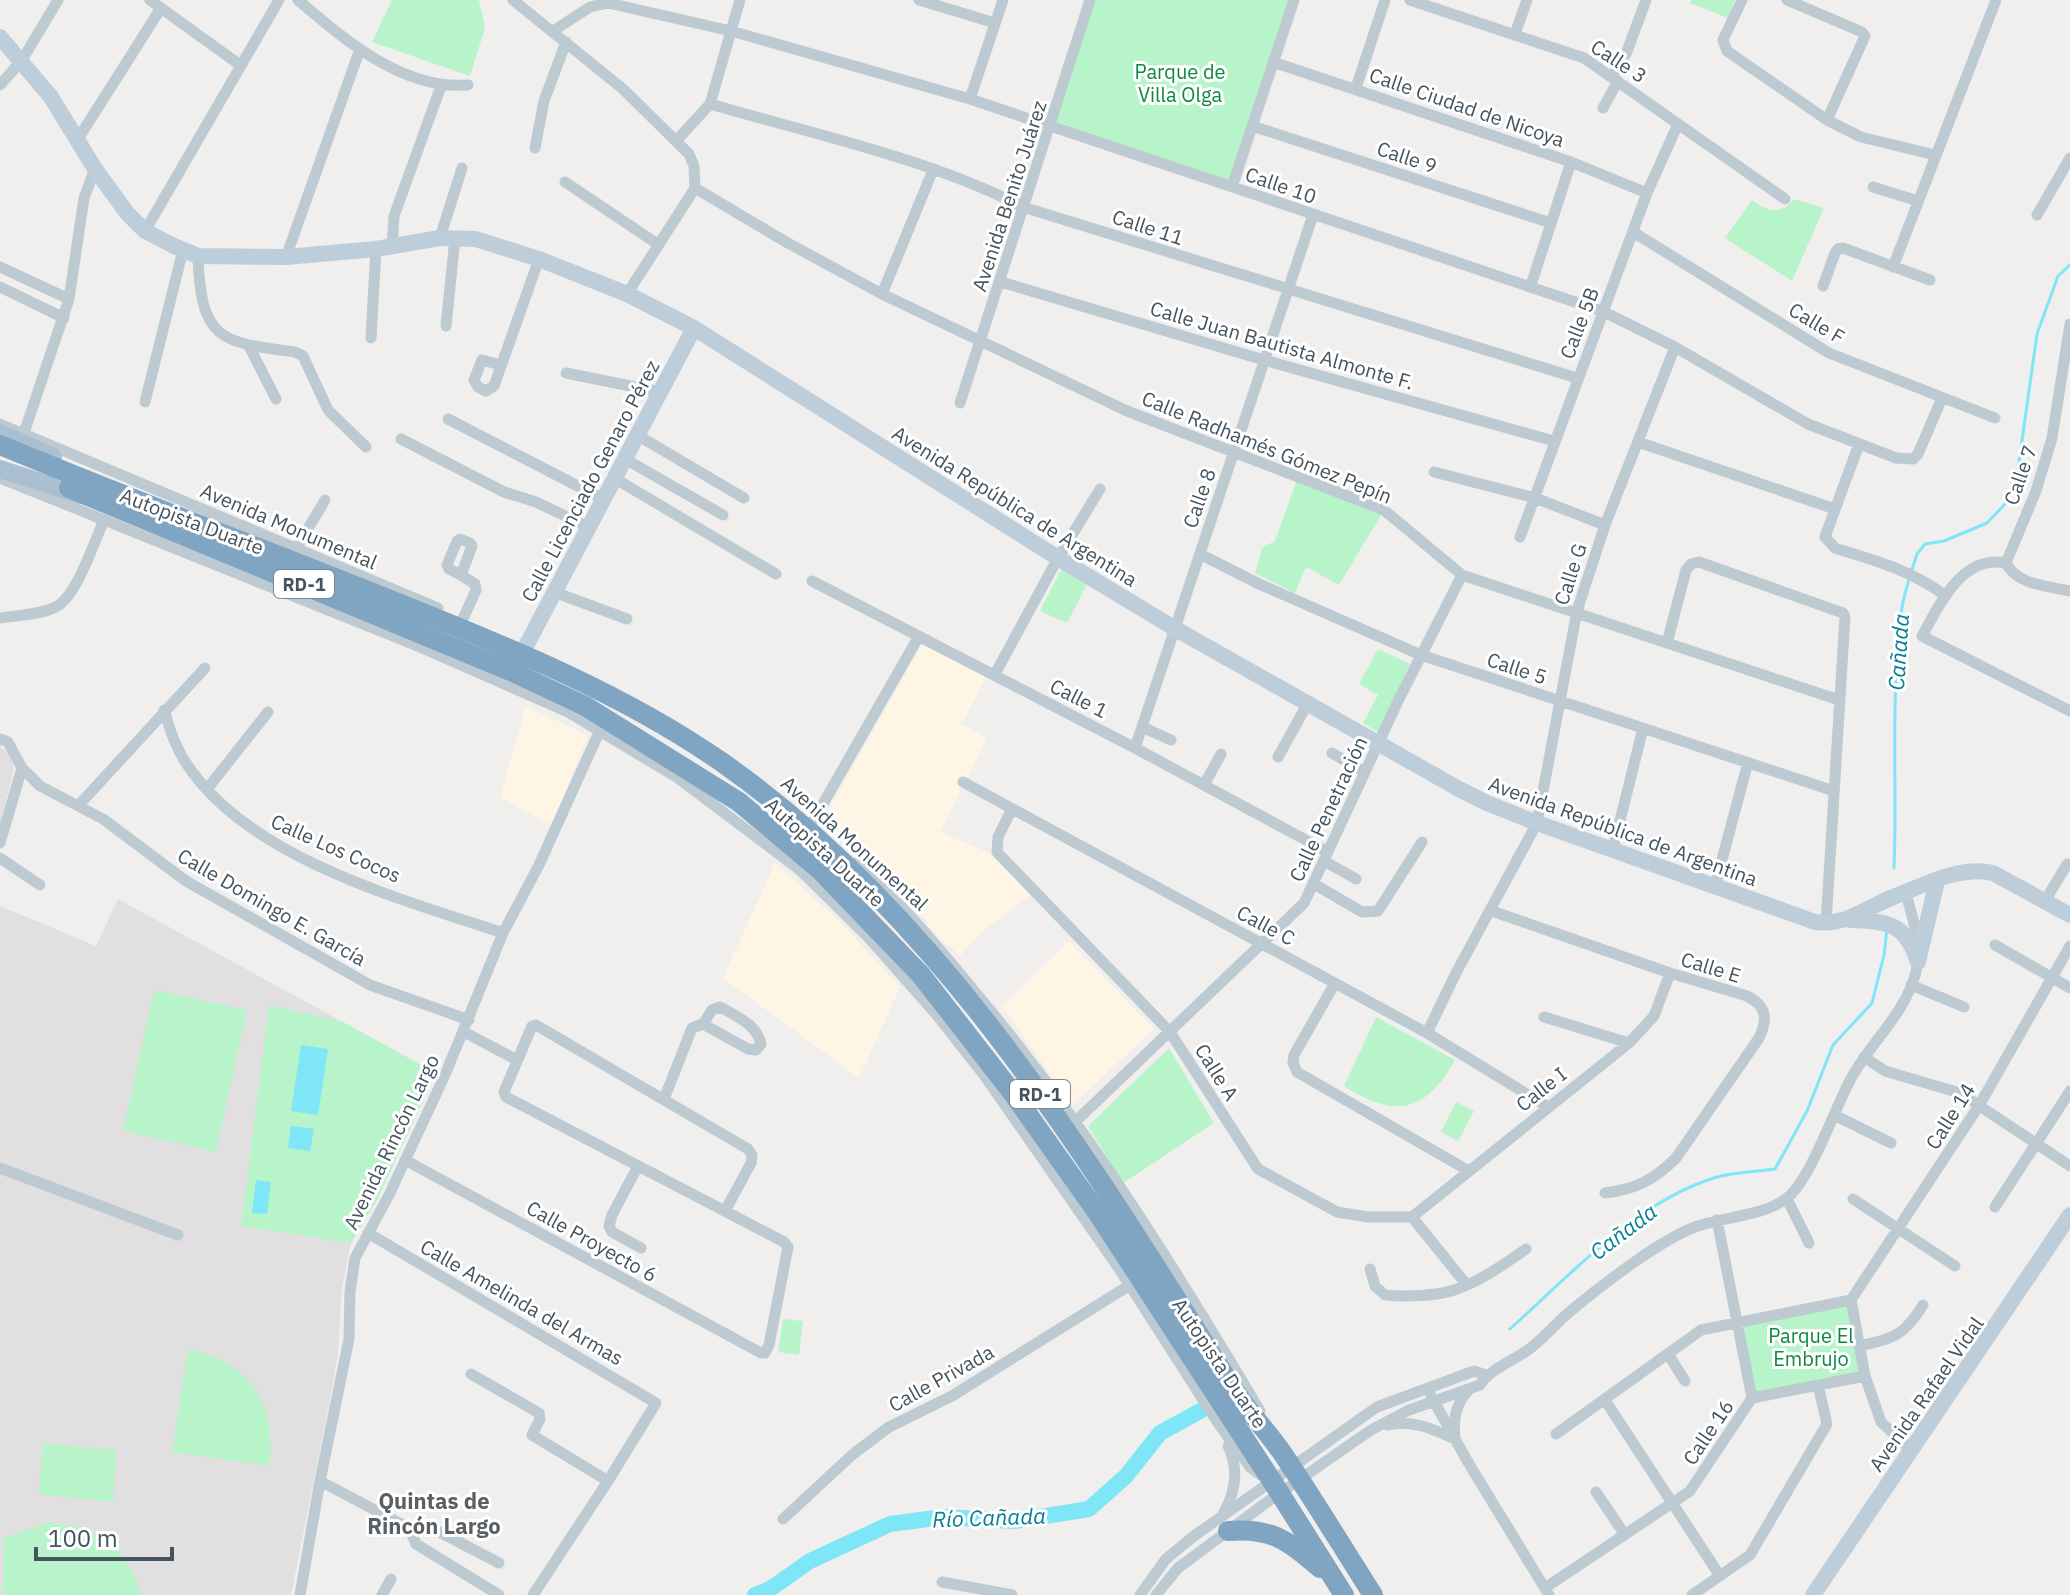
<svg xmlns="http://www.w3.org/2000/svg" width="2070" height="1595" viewBox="0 0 2070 1595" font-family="'IBM Plex Sans',sans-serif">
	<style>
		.commercial { fill: #fef5e5 }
		.education { fill: #e2dfe0 }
		.green { fill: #b7f4ca }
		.water { fill: #7ee6f6 }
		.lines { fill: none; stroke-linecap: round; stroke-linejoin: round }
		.stream { stroke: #7ee6f6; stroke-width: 3 }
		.river { stroke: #7ee6f6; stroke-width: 16 }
		.minor { stroke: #bdcad2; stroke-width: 11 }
		.secondary { stroke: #becdda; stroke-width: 16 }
		.primary { stroke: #aac0d1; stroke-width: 18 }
		.motorway { stroke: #80a5c3; stroke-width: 20 }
		.labels { text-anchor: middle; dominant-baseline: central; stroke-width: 6; stroke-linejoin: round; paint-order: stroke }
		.shield { fill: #fff; stroke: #7c878e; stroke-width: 2 }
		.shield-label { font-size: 18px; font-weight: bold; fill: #44535e }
		.street-label { font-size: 20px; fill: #44535e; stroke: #fff }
		.park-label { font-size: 20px; fill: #0c8841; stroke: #fff }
		.water-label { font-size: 22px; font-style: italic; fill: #038094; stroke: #fff }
		.neighbourhood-label { font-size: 22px; font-weight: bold; fill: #5a5f64; stroke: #fff }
	</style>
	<rect width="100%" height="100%" fill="#f1eeee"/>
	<path class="commercial" d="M923 643 989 671 962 724 987 738 940 832 989 853 1030 895 978 935 960 956 929 927 923 913 822 821Z
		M526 706 588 736 551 825 500 797Z
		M775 863 840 922 900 987 859 1078 723 978Z
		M1069 941 1154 1029 1072 1105 1002 1006Z"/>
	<path class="education" d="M0 745 11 757 14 769 0 825Z
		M118 899 436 1073 377 1200 351 1243 342 1288 338 1353 332 1390 291 1595H0V906L96 946Z"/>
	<path class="green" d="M392 0H479L485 28 470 76 372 42Z
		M1090 0H1294L1232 187 1050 125Z
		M1692 0H1735L1728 18 1690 3Z
		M1794 199 1824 208 1792 281 1725 238 1752 200C1766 211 1782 216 1794 199Z
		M1298 477 1384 510 1339 585 1306 567 1295 593 1255 573 1262 548 1275 541Z
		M1063 566 1089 580 1067 623 1040 611Z
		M1378 649 1410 664 1378 732 1363 723 1378 695 1359 684Z
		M154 990 247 1010 216 1152 123 1131Z
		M269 1005 343 1022 436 1073 377 1200 351 1243 241 1226Z
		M1376 1017 1455 1060C1425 1114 1394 1118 1344 1086Z
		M1169 1048 1214 1123 1123 1183 1088 1126Z
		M1456 1102 1474 1111 1458 1141 1441 1132Z
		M1851 1300 1865 1376 1752 1398 1736 1321Z
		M783 1319 803 1321 799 1355 778 1352Z
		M188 1349C249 1360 278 1406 269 1466L172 1452Z
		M43 1443 117 1450 113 1502 38 1494Z
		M47 1523C96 1522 128 1547 141 1595H3V1538Z"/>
	<path class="water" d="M301 1045 328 1049 318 1115 291 1111Z
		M291 1126 314 1129 310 1151 288 1148Z
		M256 1180 271 1182 267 1214 252 1213Z"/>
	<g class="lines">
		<path class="stream" d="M1911 573 1917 554 1925 544 1944 541 1987 523 2005 504 2018 469 2037 334 2058 276 2070 265
			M1894 868C1897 798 1892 729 1897 659 1899 631 1900 606 1909 580
			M1510 1329C1569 1276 1636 1202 1714 1178 1733 1172 1755 1172 1775 1169L1807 1111 1833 1045 1872 1003 1884 955 1887 929"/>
		<path class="river" d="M755 1595 770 1589 810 1561 890 1524 943 1517 1015 1521 1089 1509 1126 1476 1160 1433 1202 1410"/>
		<path class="minor" d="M150 0 240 65
			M298 0C345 40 403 90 468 85
			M513 0 623 89 689 154 694 166 695 188 627 294
			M919 0 995 23
			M1410 0 1584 58 1785 199
			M1742 0 1723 40 1727 51 1827 120 1861 137 1935 155
			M1787 0 1862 32 1865 36 1827 120
			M553 31 590 7 608 3 731 31 970 99 1602 311 1675 347 1808 424 1896 458 1913 459 1918 454 1942 398
			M1515 34 1527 0
			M1273 62 1571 162 1647 193
			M1612 77 1626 54 1646 0
			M0 85 22 60 58 0
			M1356 88 1385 0
			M970 99 1003 0
			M710 104C813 134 927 158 1023 207L1577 378
			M1603 108 1618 81
			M1252 126 1551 223
			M78 139 161 8
			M676 141 710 104 740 0
			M535 148 544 101 566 42
			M565 182 659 245
			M1232 187 1294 0
			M1873 187 1918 201
			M695 188 786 242 882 294 1127 411 1384 510 1462 575 1839 700
			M2037 215 2070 158
			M145 231 279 0
			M1633 232 1829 353 1995 418
			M440 238 462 168
			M392 247 394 216 441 86
			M198 256C201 340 219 342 295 352L303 356 328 410 366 447
			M286 257 360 49
			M0 267 69 299
			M1893 267 1996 0
			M1001 282 1264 360 1554 441
			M1531 285 1571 162
			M1823 286 1835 253 1838 249 1843 248 1930 280
			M0 287 64 318
			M882 294 933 170
			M446 326 455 238
			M371 338 376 249
			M249 346 276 399
			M501 365 482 360 474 380 478 387 486 391 494 386 539 259
			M566 373 660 392
			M145 402 183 250
			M960 403 1090 0
			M448 419 603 499
			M0 424 438 608
			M24 433 69 299 84 198 95 169
			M637 435 744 498
			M401 439 504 492 536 502 588 527
			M1638 442 1835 509
			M1859 444 1825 537 1835 548C1877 561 1910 570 1946 596
			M625 459 723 515
			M1434 472 1535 498 1605 525
			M0 478 420 647 568 712 678 778 800 870 869 938 936 1014 984 1075 1118 1267 1218 1423 1250 1467 1261 1475
			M614 478 776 574
			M1520 537 1647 193 1678 124
			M296 549 325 500
			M1200 554 1259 584 1421 655 1834 791
			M2006 563C1962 554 1940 604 1922 636L2070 711
			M2006 563 2036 491 2052 438 2070 324
			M2006 563C2017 585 2047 586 2070 591
			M461 575 449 569 447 565 457 541 460 539 470 543 472 546 461 575 475 584 476 590 463 619
			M812 581 1135 748 1328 852
			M554 592 627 619
			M0 618C18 615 39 615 56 607 77 596 94 542 104 520
			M1667 643 1686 570 1691 564 1699 562 1843 613 1845 617 1826 923
			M995 674 1058 558 1100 489
			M164 710C170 730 176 749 188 766 251 859 401 899 503 933
			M1142 727 1171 740
			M0 739 8 742 22 768 40 786 103 819 186 881 370 985 469 1020
			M1135 748 1313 215
			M1332 753 1365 772
			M1278 757 1308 703
			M963 782 1427 1033 1548 1107
			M1204 785 1221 754
			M207 789 268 712
			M78 806 205 668
			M1012 809 998 837 997 852 1170 1032 1258 1169 1337 1212 1368 1217H1412L1466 1284
			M812 823 919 636
			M0 843 22 768
			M1613 849 1643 728
			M0 858 40 885
			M1324 861 1356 879
			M856 863C901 902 938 947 976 993 1084 1122 1174 1266 1260 1411
			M1314 884 1362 912 1378 911 1422 842
			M1715 886 1748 762
			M2045 901 2067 864
			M1492 911 1670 973 1747 996C1767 1006 1768 1019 1759 1038L1676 1158C1654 1180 1636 1189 1605 1193
			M1995 945 2070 988
			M1335 983 1294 1055 1293 1063 1297 1072 1469 1171
			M1911 985 1964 1007
			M1544 1017 1629 1043
			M464 1032 517 1060
			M1427 1033 1456 973 1537 823 1577 611 1605 525 1675 347
			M1864 1057 1885 1071 1960 1093 2070 1166
			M664 1099 692 1028 703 1024 712 1010 720 1007C737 1016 757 1025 761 1044L756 1050 748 1049 703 1024
			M1834 1115 1891 1143
			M1075 1122 1304 903 1399 699 1462 575
			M405 1160 761 1353H765L769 1345 788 1247 784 1242 506 1097 504 1092 532 1026 536 1025 748 1149 752 1155 751 1163 725 1211
			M638 1166 612 1215 609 1226 612 1232 641 1248
			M0 1168 178 1235
			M1787 1199 1809 1243
			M1853 1199 1955 1266
			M1995 1207 2070 1091
			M1412 1217 1629 1043 1654 1016 1670 973
			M368 1233 656 1403 608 1481 533 1595
			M1370 1269 1375 1286 1385 1295C1403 1297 1438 1296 1454 1290 1480 1282 1504 1264 1526 1249
			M1859 1346C1894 1338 1904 1336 1923 1305
			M1668 1354 1685 1381
			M471 1374 539 1413 540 1419 532 1435 608 1481
			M1431 1396 1469 1464 1549 1595
			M1752 1398 1865 1376
			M1605 1400 1720 1576
			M1387 1425C1411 1419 1433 1429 1455 1439 1453 1420 1455 1405 1468 1391
			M1556 1434 1701 1330 1851 1300
			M1910 1449 1881 1422 1865 1376 1851 1300 1980 1104 2070 946
			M320 1481 409 1528 430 1527 499 1563
			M1596 1492 1625 1535
			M1224 1512C1236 1491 1239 1469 1228 1446
			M783 1519 852 1455 889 1427 952 1396 1130 1285
			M409 1528 416 1544 499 1595
			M942 1582 1012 1595
			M1545 1588 1690 1491 1752 1398 1717 1220
			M300 1595 320 1481 349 1339 350 1292 355 1258 389 1195 445 1075 503 933 539 865 600 730
			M382 1595 391 1579
			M1140 1595 1166 1559 1194 1536 1377 1407 1474 1371 1486 1375
			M1156 1595 1178 1568 1263 1505 1371 1430 1409 1410 1480 1385C1491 1367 1517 1360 1533 1346 1547 1335 1559 1320 1573 1309 1602 1285 1660 1240 1695 1227 1722 1217 1765 1216 1787 1198 1811 1180 1836 1104 1853 1075 1873 1040 1906 1012 1916 972 1922 946 1913 919 1906 894
			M1692 1595 1750 1555 1827 1424 1818 1385"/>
		<path class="secondary" d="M0 37 51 97 95 169 127 213 145 231 174 246 198 256 286 257 376 249 440 238 476 239 539 259 627 294 694 328 1058 558 1174 628 1459 789 1487 803 1537 823 1815 922C1846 926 1864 909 1891 898 1922 886 1960 865 1993 873L2070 915
			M517 663 694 328
			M1851 920C1888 922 1905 922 1918 962
			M1918 962 1937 881
			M1813 1595 2070 1215"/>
		<path class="primary" d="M0 433 53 457
			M0 469 81 495"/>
		<path class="motorway" d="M0 445C132 500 266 550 398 603 510 648 624 694 723 763 945 919 1090 1163 1232 1387 1247 1410 1267 1431 1283 1454 1314 1500 1343 1548 1373 1595
			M69 488 513 672 585 706 739 802 820 870 921 975 1012 1092 1097 1212 1272 1481 1344 1595
			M1228 1531C1272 1527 1288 1541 1320 1568"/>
	</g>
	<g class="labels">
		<g class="shield">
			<rect x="274" y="570" width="60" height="28" rx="6"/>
			<rect x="1010" y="1080" width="60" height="28" rx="6"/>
		</g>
		<g class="shield-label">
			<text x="304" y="584">RD-1</text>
			<text x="1040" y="1094">RD-1</text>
		</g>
		<g class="street-label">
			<text transform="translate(1619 61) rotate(33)">Calle 3</text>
			<text transform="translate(1467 107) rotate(19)">Calle Ciudad de Nicoya</text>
			<text transform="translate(1407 157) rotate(18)">Calle 9</text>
			<text transform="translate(1281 185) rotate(19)">Calle 10</text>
			<text transform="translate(1009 196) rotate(-72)">Avenida Benito Juárez</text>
			<text transform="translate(1148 227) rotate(18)">Calle 11</text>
			<text transform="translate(1579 323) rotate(-69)">Calle 5B</text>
			<text transform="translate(1817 323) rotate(31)">Calle F</text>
			<text transform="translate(1282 345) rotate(16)">Calle Juan Bautista Almonte F.</text>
			<text transform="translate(1267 447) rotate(22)">Calle Radhamés Gómez Pepín</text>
			<text transform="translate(2020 475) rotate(-71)">Calle 7</text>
			<text transform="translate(590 481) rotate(-62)">Calle Licenciado Genaro Pérez</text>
			<text transform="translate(1199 498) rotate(-71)">Calle 8</text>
			<text transform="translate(1015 506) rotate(32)">Avenida República de Argentina</text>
			<text transform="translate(192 521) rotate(21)">Autopista Duarte</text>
			<text transform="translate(289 526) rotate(23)">Avenida Monumental</text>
			<text transform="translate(1570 574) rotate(-72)">Calle G</text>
			<text transform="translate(1517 668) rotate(18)">Calle 5</text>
			<text transform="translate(1079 698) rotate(27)">Calle 1</text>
			<text transform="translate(1328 809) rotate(-65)">Calle Penetración</text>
			<text transform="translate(1623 831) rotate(20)">Avenida República de Argentina</text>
			<text transform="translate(855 843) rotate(42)">Avenida Monumental</text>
			<text transform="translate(336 848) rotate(24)">Calle Los Cocos</text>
			<text transform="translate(825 852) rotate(42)">Autopista Duarte</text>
			<text transform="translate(272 907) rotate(30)">Calle Domingo E. García</text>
			<text transform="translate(1266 925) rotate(28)">Calle C</text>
			<text transform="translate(1711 967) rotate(17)">Calle E</text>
			<text transform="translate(1217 1072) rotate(58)">Calle A</text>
			<text transform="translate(1541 1089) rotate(-38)">Calle I</text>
			<text transform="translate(1950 1116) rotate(-58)">Calle 14</text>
			<text transform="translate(391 1142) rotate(-64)">Avenida Rincón Largo</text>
			<text transform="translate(592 1241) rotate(29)">Calle Proyecto 6</text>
			<text transform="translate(522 1302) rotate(30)">Calle Amelinda del Armas</text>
			<text transform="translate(1220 1363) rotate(56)">Autopista Duarte</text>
			<text transform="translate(941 1378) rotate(-29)">Calle Privada</text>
			<text transform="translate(1926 1394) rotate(-55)">Avenida Rafael Vidal</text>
			<text transform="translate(1708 1432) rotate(-56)">Calle 16</text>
		</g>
		<g class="park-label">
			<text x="1180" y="71">Parque de<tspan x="1180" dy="23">Villa Olga</tspan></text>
			<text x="1811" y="1335">Parque El<tspan x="1811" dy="23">Embrujo</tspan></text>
		</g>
		<g class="water-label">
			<text transform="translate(1898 652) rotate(-86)">Cañada</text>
			<text transform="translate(1623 1231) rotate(-37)">Cañada</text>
			<text transform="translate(989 1517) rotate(-2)">Río Cañada</text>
		</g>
		<g class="neighbourhood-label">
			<text x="434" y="1500">Quintas de<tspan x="434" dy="25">Rincón Largo</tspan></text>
		</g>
	</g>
	<path d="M36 1547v12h136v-12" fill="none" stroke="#44535e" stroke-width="4"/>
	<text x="48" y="1547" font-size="24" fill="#44535e" stroke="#ffffff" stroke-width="6" paint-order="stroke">100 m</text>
</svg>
